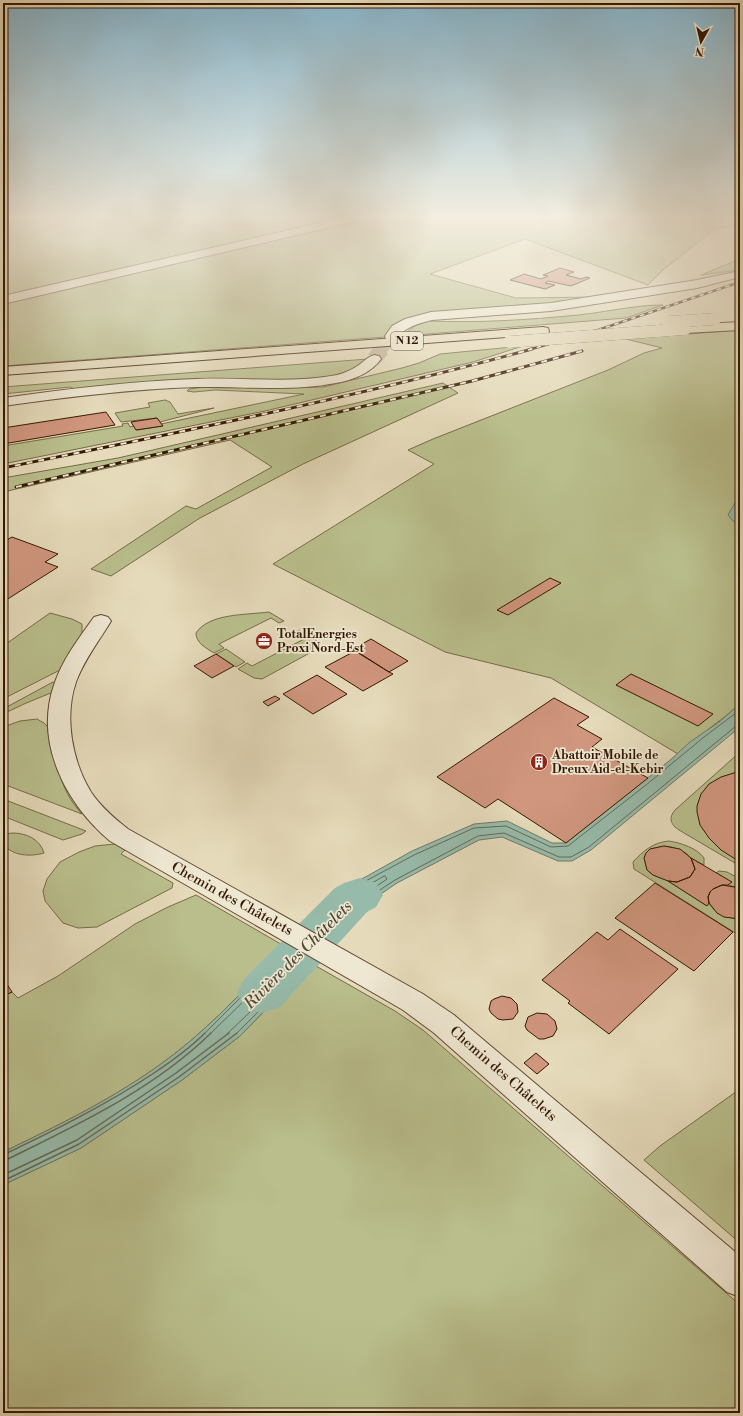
<svg xmlns="http://www.w3.org/2000/svg" width="743" height="1416" viewBox="0 0 743 1416" font-family="'Libre Bodoni',serif">
	<style>
		.green { fill: #b9be8c; stroke: #776b47 }
		.water { fill: #97bbaa; stroke: #707a67 }
		.lines { fill: none; stroke-linecap: round; stroke-linejoin: round }
		.shore-far1 { stroke: #666a56; stroke-width: 1 }
		.shore { stroke: #666a56; stroke-width: 1.5 }
		.river { fill: #97bbaa; fill-rule: evenodd }
		.building { fill: #d0967e; stroke: #351802 }
		.minor-tunnel-far1 { stroke: #c2b395; stroke-width: 12; stroke-dasharray: 12 6; stroke-linecap: butt }
		.minor-tunnel { stroke: #c2b395; stroke-width: 15; stroke-dasharray: 15 8; stroke-linecap: butt }
		.minor-casing { stroke: #614830; stroke-width: 2 }
		.trunk-casing { stroke: #351802; stroke-width: 2 }
		.minor { fill: #eee7d2; fill-rule: evenodd }
		.trunk { fill: #e5daba; fill-rule: evenodd }
		.rail-far1-casing { stroke: #351802; stroke-width: 2.5 }
		.rail-casing { stroke: #351802; stroke-width: 3 }
		.rail-far1 { stroke: #eee7d2; stroke-width: 1.5; stroke-dasharray: 4.5; stroke-linecap: butt }
		.rail { stroke: #eee7d2; stroke-width: 2; stroke-dasharray: 6; stroke-linecap: butt }
		.trunk-bridge-casing { stroke: #351802; stroke-width: 12; stroke-linecap: butt }
		.trunk-bridge { stroke: #e5daba; stroke-width: 12 }
		.labels { text-anchor: middle; dominant-baseline: central; stroke-width: 3.5; stroke-linejoin: round; paint-order: stroke }
		.shield { fill: #eee7d2; stroke: #6c5640; stroke-width: 1 }
		.shield-label { font-size: 11px; font-weight: bold; fill: #351802 }
		.poi-label { font-size: 12px; font-weight: bold; fill: #351802; stroke: #eee7d2; text-anchor: start }
		.near-street-label { font-size: 14px; fill: #351802; stroke: #eee7d2 }
		.near-water-label { font-size: 16px; font-style: italic; fill: #524934; stroke: #eee7d2 }
	</style>
	<rect width="100%" height="100%" fill="#e5daba"/>
	<filter id="stains"><feTurbulence type="fractalNoise" baseFrequency=".005" numOctaves="4"/><feColorMatrix values="0 0 0 0 .2 0 0 0 0 .09 0 0 0 0 .02 0 0 0 .5 -.17"/></filter>
	<radialGradient id="worn" r=".72"><stop offset=".6" stop-color="#630" stop-opacity="0"/><stop offset="1" stop-color="#630" stop-opacity=".3"/></radialGradient>
	<path class="green" d="M3 219H740V224L715 229 663 270 648 285 525 239 430 274 516 298 597 297 548 305 444 312 385 337 3 366Z
		M740 259V270L701 275Z
		M663 305 626 318 402 336 416 325 428 321C478 323 528 320 578 315 607 312 634 305 663 305Z
		M740 330V499L735 503 738 524 740 525V704C720 722 697 736 678 754L551 678 445 652 273 564 434 464 408 450 433 439 608 370 644 353 662 348 626 339Z
		M523 346 473 362 265 411 3 464V446L123 426 122 424 128 423 130 427 134 426 137 430 162 426 161 424 304 394 215 390 194 392 187 391 189 389 213 386 280 388 323 387 402 368 419 363 440 354Z
		M368 359 357 369 327 378 75 389 70 387 3 394V387Z
		M443 383 458 393 303 464 200 518 111 576 91 569 186 506 196 509 272 467 230 440 3 492V478L118 458Z
		M165 400 170 402 178 414 214 408 160 422 157 418 121 422 115 413 150 407 148 403Z
		M269 612 284 621 279 623 271 618 219 644 224 648 214 653C206 648 196 643 196 633 209 613 247 615 269 612Z
		M50 613 72 619 82 624V632L80 639 62 669 3 699V646Z
		M299 630 317 641 319 644 317 649 262 679 254 678 238 669 247 663 252 666 304 639 295 633Z
		M226 649 245 662 236 667 216 654Z
		M53 682 56 683 53 692 24 704 3 714V709Z
		M37 719 44 723 47 726C57 759 57 787 82 814L3 784V727L20 721Z
		M740 752V866L679 830C671 825 668 818 675 810Z
		M3 799 86 831 82 834 63 840 3 816Z
		M13 833C26 833 40 839 44 853 29 857 13 856 3 844V834Z
		M669 841C681 843 697 848 704 858V865L691 858 686 853 672 847 664 846 650 849 646 853 644 858 647 870 653 875 668 881 706 905 709 903C716 915 727 918 740 919V936L634 869 633 862C643 851 654 842 669 841Z
		M115 844 125 850 121 854 173 883 172 888 97 927 78 928 63 923 45 901 43 891 47 879 60 862 79 852 95 846Z
		M719 871 727 872 740 879V888L728 885 731 882 716 873Z
		M196 895 286 947C256 978 227 1009 195 1037 139 1086 70 1120 3 1152V996L12 992 18 998 58 976 135 924 168 907Z
		M309 962 395 1011 423 1030 740 1305V1413H3V1185L81 1148 182 1080 240 1036 280 995Z
		M740 1089V1243L644 1160 660 1146Z"/>
	<path class="water" d="M740 499V525L733 521 728 515 735 503Z
		M740 704V727L591 850 572 861H558L502 837 479 840 397 883 356 911 328 934 312 925 327 907 360 880 412 851 474 824 507 821 552 843H566L669 761 690 742 719 722Z
		M286 947 309 962 280 995 240 1036 182 1080 81 1148 3 1185V1152C70 1120 139 1086 195 1037 227 1009 256 978 286 947Z"/>
	<g class="lines">
		<path class="shore-far1" d="M740 710 704 737 646 785 568 846 551 847 506 826 474 828 414 855 362 883 330 910 319 924 328 928 354 907 395 880 478 836 504 833 559 857H571L589 847 736 726 740 725
			M385 876 387 879 352 903 349 902V900L365 887Z
			M204 1034 285 953 302 962V964L277 993 236 1034
			M210 1034 286 960 294 963V966L274 989 227 1034"/>
		<path class="shore" d="M3 1155C55 1130 106 1105 154 1073 172 1061 190 1048 205 1033
			M3 1160 8 1159C79 1124 154 1089 211 1033
			M3 1175 77 1140 176 1073 229 1033
			M3 1181 79 1144 179 1077 237 1033"/>
		<path class="river" d="M360 878 376 883 383 895 376 907 367 912 280 1007 262 1013 244 1007 237 993 244 979 335 888 344 883Z"/>
	</g>
	<path class="building" d="M560 268 574 272 566 275 581 279 586 277 590 278 571 286 548 281 545 283 555 285 545 289 510 280 524 274 541 279 548 276 543 275Z
		M106 412 115 425 3 444V428Z
		M157 418 163 426 136 430 131 422Z
		M12 537 58 554 45 562 58 567 3 602V542Z
		M550 578 561 583 508 615 497 610Z
		M371 639 408 661 389 672 353 649Z
		M355 651 389 672 393 674 363 691 325 667Z
		M216 654 234 666 212 678 194 666Z
		M631 674 713 714 698 726 616 685Z
		M317 675 347 694 313 714 283 694Z
		M275 696 280 699 268 706 263 702Z
		M554 698 589 717 577 725 602 739 592 747 648 778 566 843 498 799 485 808 437 777Z
		M740 771V862L721 850 709 838 700 825 697 812V806L701 794 709 784 721 777Z
		M664 846 680 849 691 858 695 869 690 877 677 882 668 881 653 875 647 870 644 858 646 853 650 849Z
		M691 858 732 882 728 885H722L713 889 710 892 708 897 709 903 707 906 668 881 677 882 690 877 695 869Z
		M655 883 733 932 694 971 615 918Z
		M722 885 740 888V919L724 917 717 913 709 903 708 897 710 892 713 889Z
		M620 929 678 969 609 1034 568 1003 570 1001 542 980 597 932 608 940Z
		M3 978 12 992 3 996Z
		M502 996 511 998 517 1004 518 1012 513 1019 503 1020 498 1019 491 1013 489 1009 491 1001 494 999Z
		M537 1013 547 1014 555 1021 557 1029 553 1036 544 1039H539L527 1030 525 1026 528 1017Z
		M536 1053 549 1064 537 1074 524 1063Z"/>
	<g class="lines">
		<path class="minor-tunnel-far1" d="M381 350 391 336"/>
		<path class="minor-tunnel" d="M374 359 382 349"/>
		<defs>
			<path id="minor" d="M337 219H357L352 222 3 304V296Z
				M740 271V277L697 288 551 311 432 320C417 324 405 327 396 339H386L385 336 392 326 405 319 431 312 551 303 697 280Z
				M374 355 379 356 381 359C371 373 353 380 336 383 291 392 243 386 197 387 132 389 67 397 3 406V398C67 389 132 381 197 379 243 377 291 384 337 375 345 373 353 369 359 365 364 361 368 357 374 355Z
				M101 615 108 617 111 621C99 641 84 660 76 682 64 717 72 761 91 792 101 807 114 818 128 829L423 994 454 1015 740 1256V1297L727 1292 434 1033 403 1010 110 841C66 804 34 743 54 685 62 660 79 638 94 617Z"/>
			<path id="trunk" d="M740 322V330L685 333 680 332 679 329 680 326 685 325Z
				M543 327 548 328 549 331 548 334 3 375V367Z"/>
		</defs>
		<use href="#minor" class="minor-casing"/>
		<use href="#trunk" class="trunk-casing"/>
		<use href="#minor" class="minor"/>
		<use href="#trunk" class="trunk"/>
		<defs>
			<path id="rail-far1" d="M528 350 598 330 740 282"/>
			<path id="rail" d="M3 468C180 432 358 397 532 349
				M16 487 472 381 582 351"/>
		</defs>
		<use href="#rail-far1" class="rail-far1-casing"/>
		<use href="#rail" class="rail-casing"/>
		<use href="#rail-far1" class="rail-far1"/>
		<use href="#rail" class="rail"/>
		<defs>
			<path id="trunk-bridge" d="M668 322 715 319
				M509 342 685 329"/>
		</defs>
		<use href="#trunk-bridge" class="trunk-bridge-casing"/>
		<use href="#trunk-bridge" class="trunk-bridge"/>
	</g>
	<linearGradient id="sky" x2="0" y2="1"><stop stop-color="#87b7cf"/><stop offset="0.52" stop-color="#f3eee0"/><stop offset="1" stop-color="#f3eee0" stop-opacity="0"/></linearGradient>
	<rect width="743" height="418" fill="url(#sky)"/>
	<defs>
		<symbol id="office-disc" viewBox="-11 -11 22 22"><circle r="9.5" fill="#8f2418" stroke="#eee7d2"/><path d="M-6-3h4V-5.5h4V-3h4V5H-6ZM-1-4.5V-3h2v-1.5ZM-6 0V1H6V0Z" fill="#fff"/></symbol>
		<symbol id="building-disc" viewBox="-11 -11 22 22"><circle r="9.5" fill="#8f2418" stroke="#eee7d2"/><path d="M-4-6H4V6H1V3H-1V6H-4ZM-2.5-4.3h1.7v1.8h-1.7ZM.8-4.3h1.7v1.8H.8ZM-2.5-1h1.7V.8h-1.7ZM.8-1h1.7V.8H.8Z" fill="#fff"/></symbol>
	</defs>
	<g fill-rule="evenodd">
		<use href="#office-disc" x="254" y="631" width="20" height="20"/>
		<use href="#building-disc" x="529" y="752" width="20" height="20"/>
	</g>
	<g class="labels">
		<rect class="shield" x="391" y="332" width="32" height="18" rx="3"/>
		<g class="shield-label">
			<text x="407" y="341">N 12</text>
		</g>
		<g class="poi-label">
			<text x="277" y="634">TotalEnergies<tspan x="277" dy="14">Proxi Nord-Est</tspan></text>
			<text x="552" y="755">Abattoir Mobile de<tspan x="552" dy="14">Dreux Aid-el-Kebir</tspan></text>
		</g>
		<g class="near-street-label">
			<text transform="translate(232 899) rotate(29)">Chemin des Châtelets</text>
			<text transform="translate(503 1074) rotate(41)">Chemin des Châtelets</text>
		</g>
		<g class="near-water-label">
			<text transform="translate(298 955) rotate(-45)">Rivière des Châtelets</text>
		</g>
	</g>
	<rect width="743" height="1416" fill="none" stroke="#e5daba" stroke-width="16"/>
	<rect x="4" y="4" width="735" height="1408" fill="none" stroke="#351802" stroke-width="2"/>
	<rect x="8" y="8" width="727" height="1400" fill="none" stroke="#351802"/>
	<g transform="translate(701 42) rotate(188)" stroke="#eee7d2" stroke-width="3" paint-order="stroke">
	<path d="M0-3L7 15L0 10L-7 15Z" fill="#351802"/>
	<text y="-6" font-size="11" font-weight="bold" text-anchor="middle" fill="#351802">N</text>
	</g>
	<rect width="100%" height="100%" filter="url(#stains)"/>
	<rect width="100%" height="100%" fill="url(#worn)"/>
</svg>
